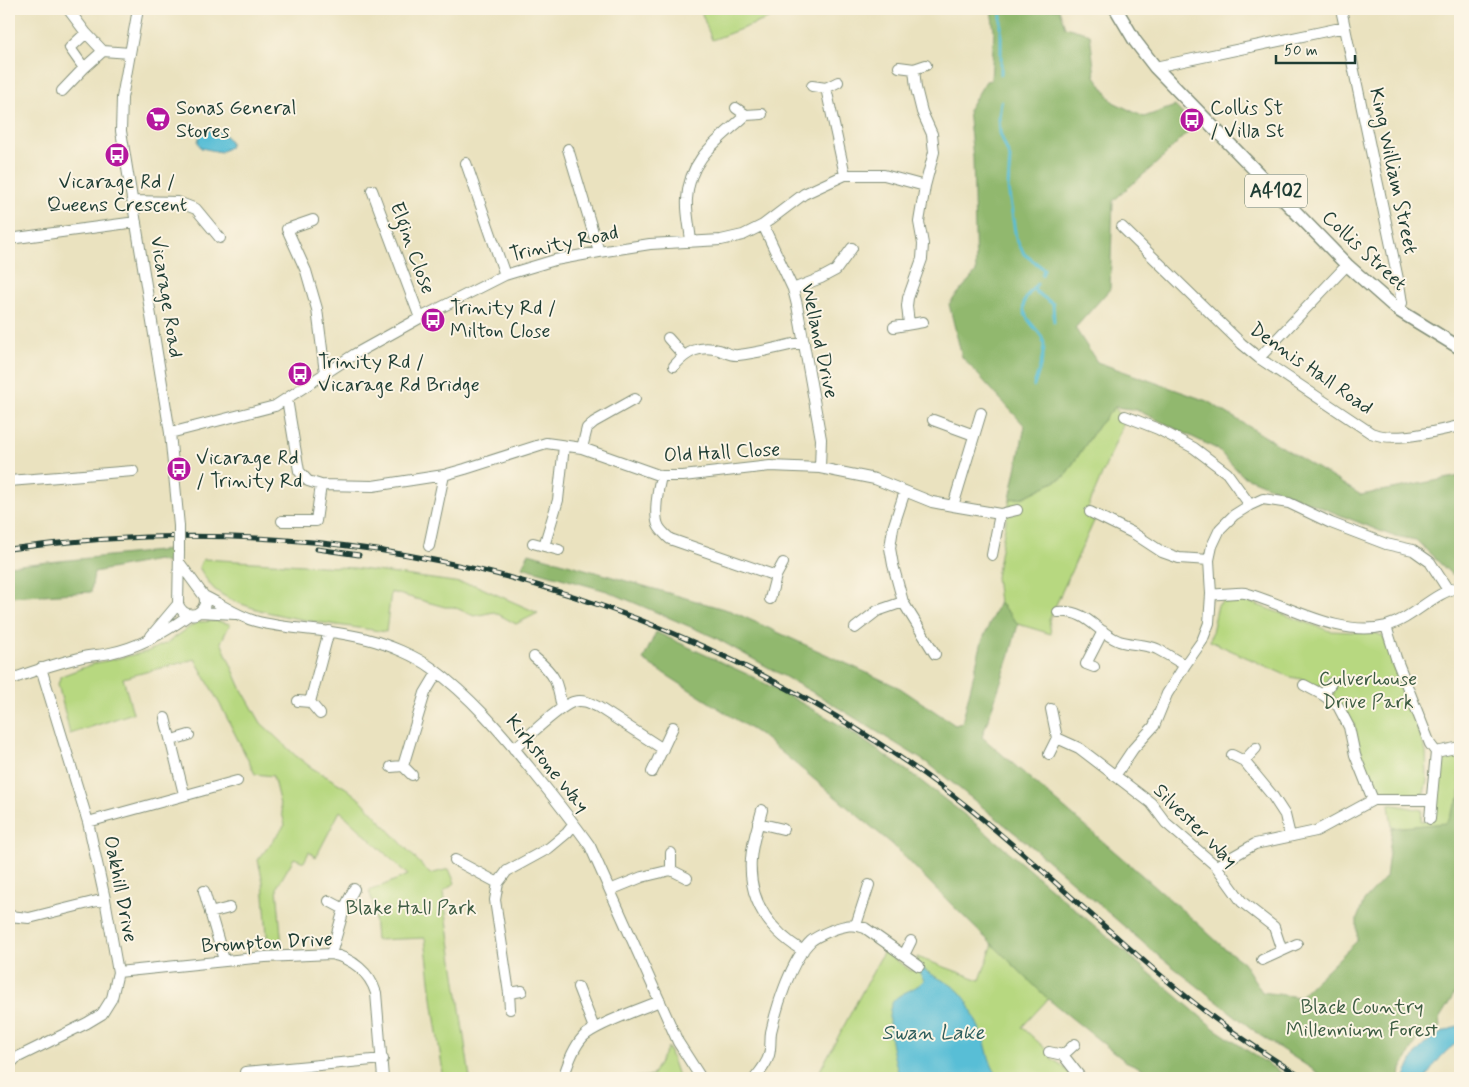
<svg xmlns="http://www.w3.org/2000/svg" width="1469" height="1087" viewBox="0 0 1469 1087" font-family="Mynerve,sans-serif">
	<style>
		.green { fill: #b7d880; stroke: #6b8a5a }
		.forest { fill: #91b86e; stroke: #587a51 }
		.water { fill: #58bed6; stroke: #3c7e85 }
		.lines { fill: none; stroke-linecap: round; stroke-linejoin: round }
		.stream { stroke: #58bed6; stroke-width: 3 }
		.minor-casing { stroke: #84907a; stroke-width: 12 }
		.major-casing { stroke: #84907a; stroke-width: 15 }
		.minor { stroke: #fff; stroke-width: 10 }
		.major { stroke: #fff; stroke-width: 12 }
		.rail-casing { stroke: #1f3d34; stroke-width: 5 }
		.rail { stroke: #fcf5e5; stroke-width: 3; stroke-dasharray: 9; stroke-linecap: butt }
		.minor-bridge-casing { stroke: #84907a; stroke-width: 12; stroke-linecap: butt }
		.minor-bridge { stroke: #fff; stroke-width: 10 }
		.labels { text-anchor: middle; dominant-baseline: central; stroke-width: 4; stroke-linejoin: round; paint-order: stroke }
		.shield { fill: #fcf5e5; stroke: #617469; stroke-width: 1 }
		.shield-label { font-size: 19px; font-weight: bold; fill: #1f3d34 }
		.poi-label { font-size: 20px; fill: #1f3d34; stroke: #fcf5e5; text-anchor: start }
		.street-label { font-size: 20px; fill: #1f3d34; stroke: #fcf5e5 }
		.park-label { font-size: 20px; fill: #3d5c43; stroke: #fcf5e5 }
		.water-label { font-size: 21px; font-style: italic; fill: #2d5d5c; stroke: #fcf5e5 }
	</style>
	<rect width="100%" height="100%" fill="#fcf5e5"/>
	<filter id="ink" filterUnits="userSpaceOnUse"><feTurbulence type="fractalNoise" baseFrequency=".02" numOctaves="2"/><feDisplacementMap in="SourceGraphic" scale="10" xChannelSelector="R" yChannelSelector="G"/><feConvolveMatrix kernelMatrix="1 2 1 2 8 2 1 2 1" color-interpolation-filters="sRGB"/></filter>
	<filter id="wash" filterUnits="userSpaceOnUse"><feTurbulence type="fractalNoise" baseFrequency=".0096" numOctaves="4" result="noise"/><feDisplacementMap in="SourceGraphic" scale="20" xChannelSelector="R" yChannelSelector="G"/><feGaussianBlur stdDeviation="1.12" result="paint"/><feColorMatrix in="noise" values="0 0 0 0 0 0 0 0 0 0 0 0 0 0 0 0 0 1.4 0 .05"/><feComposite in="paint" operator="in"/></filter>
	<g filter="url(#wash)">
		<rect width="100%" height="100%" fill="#eae2bf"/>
		<path class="green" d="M700 9H794L712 40Z
			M1115 407 1124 422 1085 515 1095 519 1049 620 1051 634 1018 624 999 602 996 577 1010 499 1024 497 1064 477 1098 426Z
			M203 559 354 568 475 585 538 613 516 624 494 612 474 616 454 607H445L391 592 386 632C344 625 246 617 214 589 208 583 203 574 199 567Z
			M1224 601H1246L1330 631 1375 633 1383 636 1426 752 1427 780 1424 793 1415 795 1374 791 1365 772 1354 725 1333 696 1336 685 1331 683 1315 686 1302 679 1290 677 1210 641 1218 605Z
			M217 621 230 624 221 642 241 688 261 723 296 756 312 768 346 788 362 801 430 874 449 869 455 883 443 892 470 1078H441L442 1066 433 1006 425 938 376 940 373 903 369 891 408 875 340 811 316 857 309 852 304 862 294 858 277 887 282 947 268 948 263 882 258 860 285 825 273 776 255 774 222 708 195 659 123 678 133 713 70 734 58 684 61 676 96 663 146 652 167 643 197 622Z
			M1460 755V797L1446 824 1392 828 1389 804 1422 810 1421 821 1435 819 1442 759Z
			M993 944 1048 999 1022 1027 1049 1052 1052 1059 1063 1066 1073 1078H816L884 951 911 971 919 966 917 957 980 980Z
			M668 1047 678 1076 676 1078H634L635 1077 652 1076Z"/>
		<path class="forest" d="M991 9H1059L1065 27 1090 34 1095 76 1113 102 1144 117 1175 106 1194 126 1159 161 1113 201 1110 289 1075 328 1097 362 1207 401 1361 495 1460 476V573L1451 574 1416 540 1390 535 1243 476 1217 449 1137 410 1115 407 1098 426 1064 477 1024 497 1010 499 1025 426 962 357 949 304 976 272 973 158 968 110 986 81 991 80 994 31Z
			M169 550 172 565 158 560 94 572 91 592 9 597V566Z
			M529 553 731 611 900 688 955 725 962 723 982 641 999 602 1018 624 1009 658 982 737 1196 922 1224 948 1243 962 1262 992 1299 997 1357 941V919L1364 901 1386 877 1392 828 1446 823 1460 797V985L1439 1019 1440 1028 1419 1037 1401 1069 1400 1078H1326L1261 1036 1154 952 1031 846 929 764 821 697 714 637 607 591 522 567Z
			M656 632 749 675 798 701 847 729 912 774 970 819 1215 1029 1289 1078H1164L1125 1061 1048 999 953 906 892 844 762 736 643 660Z"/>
		<path class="water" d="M210 130C219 132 230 135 231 146L221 152 201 148 198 142C199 134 203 132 210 130Z
			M922 968C936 979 953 982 964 997 970 1005 972 1012 976 1021 978 1027 982 1033 984 1039 988 1052 990 1068 1000 1078H900C895 1062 881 1013 895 999 902 992 919 988 924 980L919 972Z
			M1460 1025V1041C1445 1050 1435 1063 1426 1078H1405C1415 1046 1430 1037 1460 1025Z"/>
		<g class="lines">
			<path class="stream" d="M1001 9V74
				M1001 102 999 117 1000 133 1010 158 1008 188 1016 238 1024 254 1044 269 1042 275
				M1034 288 1036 292 1053 304 1054 322
				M1034 386C1037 375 1047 350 1043 340 1042 335 1037 331 1034 327 1018 309 1021 301 1037 284"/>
		</g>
	</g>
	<g filter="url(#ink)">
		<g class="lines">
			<defs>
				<path id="minor" d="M68 9 86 33 103 51
					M138 9 122 98 121 131 170 433 179 526
					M1341 9 1399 284 1402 303 1398 310
					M899 67 914 69 926 65
					M1155 67 1345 27
					M84 68 70 48 86 33
					M812 86 826 88 838 82
					M826 88 845 175
					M62 91 84 68 103 51 130 53
					M736 108 746 115 762 114
					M568 149 599 252
					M466 163 505 275
					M372 190 420 318
					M133 201 178 202 196 209 220 238
					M313 220 287 229 306 271 317 309 325 373
					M763 225 793 289 797 305 821 439 820 468
					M1122 227 1242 344 1259 358 1371 433C1396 443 1434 431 1460 426
					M9 239 136 222
					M691 242C690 228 686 213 687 199 689 158 718 141 746 115
					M793 289 821 278 836 270 852 248
					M909 324 907 306 908 298 922 259 923 244 919 222 925 186 934 152 932 134 922 112 916 88 914 69
					M894 327 923 322
					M668 338 683 355
					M1259 358 1347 265
					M674 366C687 351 700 345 719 350 725 352 731 356 738 355 760 353 782 346 804 342
					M287 399 299 471 308 481 321 485 373 486 444 475 465 469 546 443 582 448 661 476H683L770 466 820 468 875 479 932 502 953 506 1000 514 1017 510
					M1125 416 1158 429 1194 448 1227 473 1250 505
					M933 420 974 435
					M170 433 275 406 355 354 420 318 505 275 555 260 599 252 650 244 721 240 743 235 763 225 804 194 845 175H884L925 186
					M582 448 587 428 594 422 635 399
					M661 476C658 488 653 517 659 527 662 532 667 536 670 539L776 576
					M9 481 133 471
					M905 491 893 528 890 548 893 565 903 602 935 654
					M953 506 981 413
					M1090 512 1133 533 1162 552 1179 558 1209 560
					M282 521H316L321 485
					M533 543 559 550
					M429 546 444 475
					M544 546 558 500 564 446
					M179 552 178 604C181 612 187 616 196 614 204 610 207 604 204 596L179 562
					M992 555 1000 514
					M1211 594C1219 595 1239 592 1245 593 1288 605 1340 638 1386 626 1413 619 1432 593 1460 587
					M204 596C221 604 237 616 255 621 292 631 330 628 367 639 387 644 416 656 432 668 470 696 501 732 530 768 551 794 571 819 590 846L678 1042 701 1078
					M770 599 776 576 783 563
					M200 612 235 614
					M1058 612C1089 610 1094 631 1119 641 1131 645 1146 644 1157 649 1167 654 1175 660 1185 665
					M1386 626 1396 658 1430 744 1436 752 1430 819
					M855 628 877 611 903 602
					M151 636 178 604
					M534 657C556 675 557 681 562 708
					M1094 667 1086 664 1103 631
					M9 680C33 671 57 663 83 657 92 655 101 655 110 653 139 647 166 632 189 615
					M1304 685 1323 695 1338 706 1349 727 1355 755 1373 800
					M1323 695 1331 683
					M298 701 310 702 320 714
					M310 702 329 631
					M1051 709 1057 738 1079 748 1151 803 1166 823 1216 866 1242 902 1274 927 1282 951
					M165 718 184 794
					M172 740 189 735
					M514 749C527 738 558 707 573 702 583 699 590 703 598 707L663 749
					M1436 752 1460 747
					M1049 754 1057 738
					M1232 755 1244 761 1272 795 1285 815 1290 836
					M1244 761 1256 748
					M403 766 425 693 437 673
					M391 767 403 766 412 775
					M652 772 673 727
					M1115 776 1133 749 1154 726 1167 694 1185 665 1202 641 1209 623 1211 594 1209 560 1212 546 1220 529 1234 515 1250 505 1263 499 1289 503 1331 523 1386 544 1413 550 1430 562 1448 590
					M762 810C758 826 752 842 751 859 748 900 769 930 803 951
					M88 822 237 781
					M758 823 783 829
					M671 853V870L687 878
					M455 860 498 883
					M1216 866 1255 844 1316 831 1373 800H1430
					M610 890 642 877 671 870
					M204 891 224 960
					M329 901 344 909
					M210 913 229 908
					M9 916 29 918 105 899
					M856 925 869 885
					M331 954 344 909 354 889
					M904 955 911 941
					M1262 960 1297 944
					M118 972 265 957 331 954C352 958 370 973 376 993L383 1078
					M578 987 594 1028
					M509 993 522 991
					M510 1009 509 993 495 900 498 883 507 871 549 848 567 833 574 824
					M1049 1052 1063 1055 1081 1078
					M1063 1055 1075 1044
					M9 1065 16 1058 87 1023 102 1014 112 998 118 972 105 899 88 822 41 668
					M245 1072 383 1059
					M563 1078C568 1064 573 1048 583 1037 594 1025 643 1008 660 1001
					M755 1078C760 1072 767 1063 769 1055 771 1048 770 1040 771 1032 777 1006 791 960 811 941 817 936 825 933 832 930 844 926 852 923 865 928L919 966"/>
				<path id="major" d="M1116 9 1135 41 1155 67 1347 265 1398 310 1460 348"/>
			</defs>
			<use href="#minor" class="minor-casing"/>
			<use href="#major" class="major-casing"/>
			<use href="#minor" class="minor"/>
			<use href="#major" class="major"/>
			<defs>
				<path id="rail" d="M9 549C351 502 675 587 951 794 1009 838 1062 890 1117 937 1146 963 1176 989 1206 1012 1237 1036 1270 1057 1303 1078
					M317 549 359 555"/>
			</defs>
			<use href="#rail" class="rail-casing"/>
			<use href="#rail" class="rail"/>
			<defs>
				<path id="minor-bridge" d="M179 552V526"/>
			</defs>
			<use href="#minor-bridge" class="minor-bridge-casing"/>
			<use href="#minor-bridge" class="minor-bridge"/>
		</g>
	</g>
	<defs>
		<symbol id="supermarket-disc" viewBox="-11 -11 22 22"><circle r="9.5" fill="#b5179e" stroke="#fcf5e5"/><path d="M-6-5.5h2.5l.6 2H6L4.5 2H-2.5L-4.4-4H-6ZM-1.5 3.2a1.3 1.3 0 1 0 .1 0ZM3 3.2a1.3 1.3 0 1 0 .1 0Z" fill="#fff"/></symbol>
		<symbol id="bus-disc" viewBox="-11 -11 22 22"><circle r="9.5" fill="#b5179e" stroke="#fcf5e5"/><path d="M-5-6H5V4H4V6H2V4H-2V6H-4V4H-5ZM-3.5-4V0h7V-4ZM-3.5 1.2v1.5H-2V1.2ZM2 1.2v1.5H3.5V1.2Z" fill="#fff"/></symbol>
	</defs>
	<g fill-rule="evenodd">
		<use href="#supermarket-disc" x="144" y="105" width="28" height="28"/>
		<use href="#bus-disc" x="1178" y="106" width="28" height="28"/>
		<use href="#bus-disc" x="103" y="141" width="28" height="28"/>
		<use href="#bus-disc" x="419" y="306" width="28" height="28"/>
		<use href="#bus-disc" x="286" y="360" width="28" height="28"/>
		<use href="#bus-disc" x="165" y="455" width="28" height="28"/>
	</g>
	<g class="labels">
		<rect class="shield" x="1245" y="174.5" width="62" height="33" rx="4"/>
		<g class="shield-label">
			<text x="1276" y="191">A4102</text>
		</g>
		<g class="poi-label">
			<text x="176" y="108">Sonas General<tspan x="176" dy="23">Stores</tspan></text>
			<text x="1210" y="108">Collis St<tspan x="1210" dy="23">/ Villa St</tspan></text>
			<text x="117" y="182" text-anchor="middle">Vicarage Rd /<tspan x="117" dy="23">Queens Crescent</tspan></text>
			<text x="450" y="308">Trinity Rd /<tspan x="450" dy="23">Milton Close</tspan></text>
			<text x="318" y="362">Trinity Rd /<tspan x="318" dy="23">Vicarage Rd Bridge</tspan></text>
			<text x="196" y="458">Vicarage Rd<tspan x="196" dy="23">/ Trinity Rd</tspan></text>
		</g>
		<g class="street-label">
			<text transform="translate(1393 171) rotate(78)">King William Street</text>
			<text transform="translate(564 244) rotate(-12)">Trinity Road</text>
			<text transform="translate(412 248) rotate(70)">Elgin Close</text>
			<text transform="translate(1364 251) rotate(43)">Collis Street</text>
			<text transform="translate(166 297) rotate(81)">Vicarage Road</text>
			<text transform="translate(819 341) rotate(78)">Welland Drive</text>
			<text transform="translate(1311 369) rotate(35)">Dennis Hall Road</text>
			<text transform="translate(722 453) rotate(-3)">Old Hall Close</text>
			<text transform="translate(547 764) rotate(51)">Kirkstone Way</text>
			<text transform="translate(1195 826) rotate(45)">Silvester Way</text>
			<text transform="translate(120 889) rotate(79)">Oakhill Drive</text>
			<text transform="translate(267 943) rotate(-3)">Brompton Drive</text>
		</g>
		<g class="park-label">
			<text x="1368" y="679">Culverhouse<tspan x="1368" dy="23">Drive Park</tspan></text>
			<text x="411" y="908">Blake Hall Park</text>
			<text x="1362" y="1007">Black Country<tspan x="1362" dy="23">Millennium Forest</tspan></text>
		</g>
		<g class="water-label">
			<text x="933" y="1033">Swan Lake</text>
		</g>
	</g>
	<rect width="1469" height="1087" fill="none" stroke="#fcf5e5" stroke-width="30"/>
	<path d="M1276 55v8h79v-8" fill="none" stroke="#1f3d34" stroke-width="2.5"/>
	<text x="1284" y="55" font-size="15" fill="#1f3d34" stroke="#fcf5e5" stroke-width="4" paint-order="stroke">50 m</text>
</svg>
